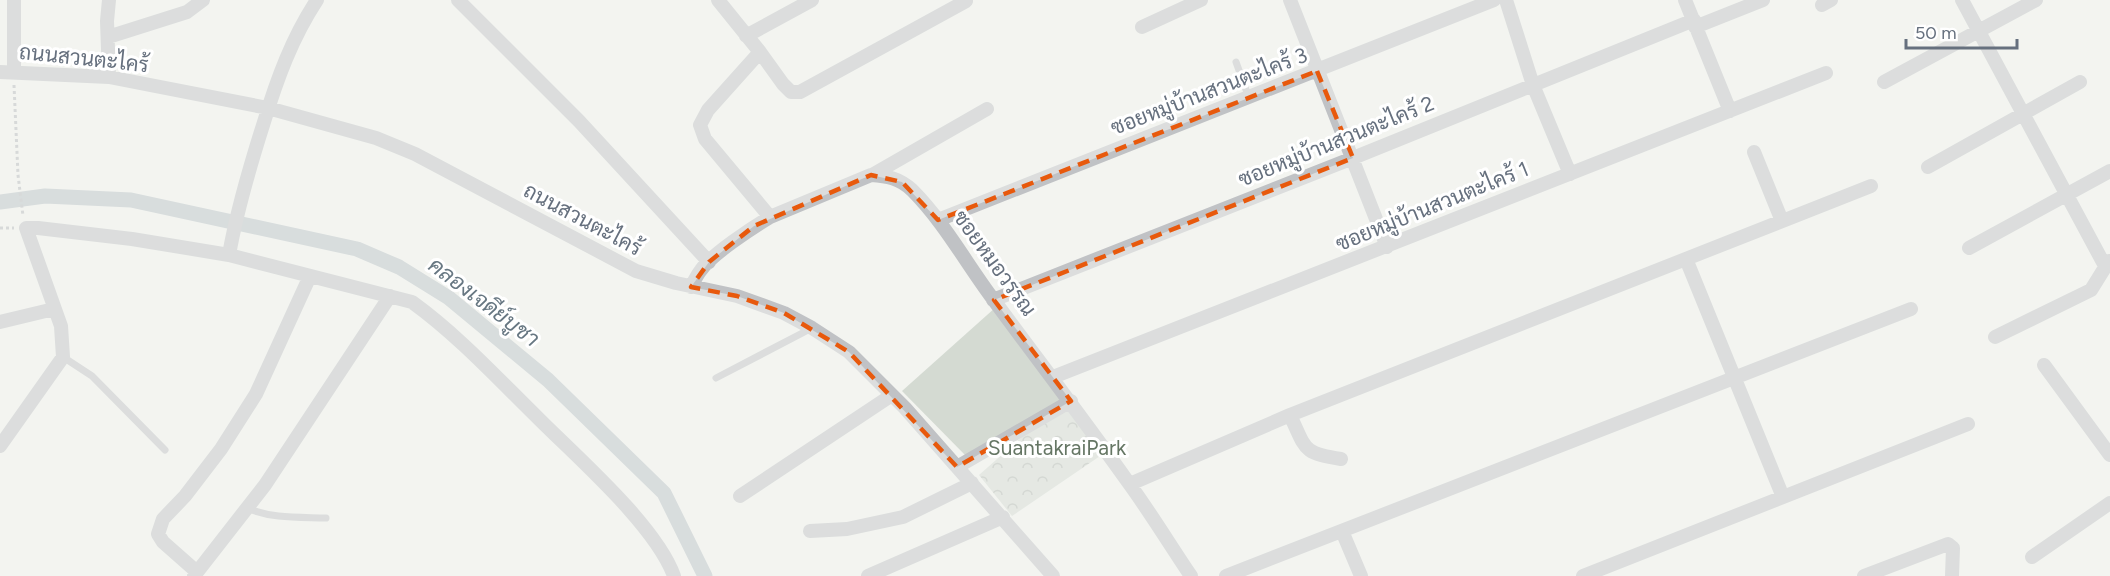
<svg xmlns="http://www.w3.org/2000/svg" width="2110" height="576" viewBox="0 0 2110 576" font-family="Figtree,Sarabun,sans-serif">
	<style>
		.park { fill: url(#park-crowns) }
		.pitch { fill: #d4dad2 }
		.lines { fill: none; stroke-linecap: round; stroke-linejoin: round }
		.canal { stroke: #b8c0c5; stroke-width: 15 }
		.path { stroke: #b7b9bc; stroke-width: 3; stroke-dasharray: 3 3; stroke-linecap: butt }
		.service { stroke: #c0c2c5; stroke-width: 7 }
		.minor { stroke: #c0c2c5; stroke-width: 14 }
		.marked { fill: none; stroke: #e8590c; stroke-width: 4.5; stroke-dasharray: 12 8; stroke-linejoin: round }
		.labels { text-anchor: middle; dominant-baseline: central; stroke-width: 6; stroke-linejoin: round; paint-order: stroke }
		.street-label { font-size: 21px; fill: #66707e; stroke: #fff }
		.park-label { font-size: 21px; fill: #657664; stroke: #fff }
		.water-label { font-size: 22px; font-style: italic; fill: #677782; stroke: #fff }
	</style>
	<defs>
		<pattern id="park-crowns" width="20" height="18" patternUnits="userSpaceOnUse" patternTransform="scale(1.5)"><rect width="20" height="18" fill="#d4dad2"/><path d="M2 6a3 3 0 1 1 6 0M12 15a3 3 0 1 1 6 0" fill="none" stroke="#b0b5b0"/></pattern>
	</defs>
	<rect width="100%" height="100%" fill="#f3f4f0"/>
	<path class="park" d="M1064 400 1103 454 1012 516 979 475Z"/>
	<path class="pitch" d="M996 307 1064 400 966 456 902 391Z"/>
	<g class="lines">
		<path class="canal" d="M0 202 45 196 131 200 357 249 399 267 449 298 548 380 664 493 705 576"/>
		<path class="path" d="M14 85 18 175 23 216
			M0 228H14"/>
		<path class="service" d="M1236 62 1249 98
			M63 357 92 376 165 450
			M716 378 812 328
			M247 508C272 519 300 517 326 518"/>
		<path class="minor" d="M109 0 107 21 109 77
			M458 0 579 121 709 262
			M718 0 760 52 783 84 791 92H800L966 1
			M1290 0 1387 247
			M1506 0 1533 85 1570 174
			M1685 0 1730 111
			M1962 0 2105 266
			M1822 5 1831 0
			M1142 27 1201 0
			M1695 27 1763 0
			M746 36 812 0
			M108 37 187 12 203 0
			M760 52 708 110 700 125 705 139 770 217
			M14 71V0
			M0 72 109 77 268 108 376 138 415 154 636 271 676 283 737 296 784 313 812 328 849 352 905 408 1053 576
			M1884 82 2036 0
			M1754 152 1782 221
			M1928 167 2080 82
			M872 175 987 109
			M938 220 1494 0
			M1969 248 2110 171
			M229 255C237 209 250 166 264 122 277 79 292 38 317 0
			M1686 259 1783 497
			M691 287C694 281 697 275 701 270 712 254 752 228 770 217L871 175C887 176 899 178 912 190 944 222 966 263 993 299 1038 360 1084 420 1128 482 1150 512 1170 545 1191 576
			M993 300 1353 158 1694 20
			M0 322 54 309
			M1995 337 2091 290 2109 261
			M2044 365 2110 455
			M1053 377 1826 73
			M1290 415C1306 449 1302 453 1341 459
			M0 446 63 357 61 326 26 228H38L132 239 229 255 412 302C459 336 499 380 540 420 579 459 656 526 674 576
			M957 467 1071 401
			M1130 484 1290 415 1871 186
			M740 496 892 395
			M810 531 847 529 903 517 972 483
			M1342 531 1361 576
			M2032 557 2110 503
			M197 572 163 542 158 534 163 519 185 496 221 449 256 394 310 276
			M194 576 265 485 390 296
			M868 576 1003 517
			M1226 576 1911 309
			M1583 576 1968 424
			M1864 576 1948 544 1953 548 1952 576"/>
	</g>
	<path d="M0 0H2110V576H0ZM1317 71 1353 158 994 300 1071 401 957 467 849 352 784 313 737 296 691 287 709 262 754 226 871 175 902 182 938 220Z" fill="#f3f4f0" fill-opacity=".55" fill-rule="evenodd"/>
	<path class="marked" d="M1317 71 1353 158 994 300 1071 401 957 467 849 352 784 313 737 296 691 287 709 262 754 226 871 175 902 182 938 220Z"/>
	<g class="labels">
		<g class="street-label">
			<text transform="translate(84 58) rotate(6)">ถนนสวนตะไคร้</text>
			<text transform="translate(1209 91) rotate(-21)">ซอยหมู่บ้านสวนตะไคร้ 3</text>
			<text transform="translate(1336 141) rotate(-22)">ซอยหมู่บ้านสวนตะไคร้ 2</text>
			<text transform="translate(1432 206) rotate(-22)">ซอยหมู่บ้านสวนตะไคร้ 1</text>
			<text transform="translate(583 219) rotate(28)">ถนนสวนตะไคร้</text>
			<text transform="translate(995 263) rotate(54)">ซอยหมอวรรณ</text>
		</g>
		<g class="park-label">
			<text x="1057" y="447">SuantakraiPark</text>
		</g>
		<g class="water-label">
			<text transform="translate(484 302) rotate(37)">คลองเจดีย์บูชา</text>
		</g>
	</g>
	<path d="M1906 39v9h111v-9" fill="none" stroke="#66707e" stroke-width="3"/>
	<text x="1915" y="39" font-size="18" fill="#66707e" stroke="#ffffff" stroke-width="4.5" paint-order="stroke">50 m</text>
</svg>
